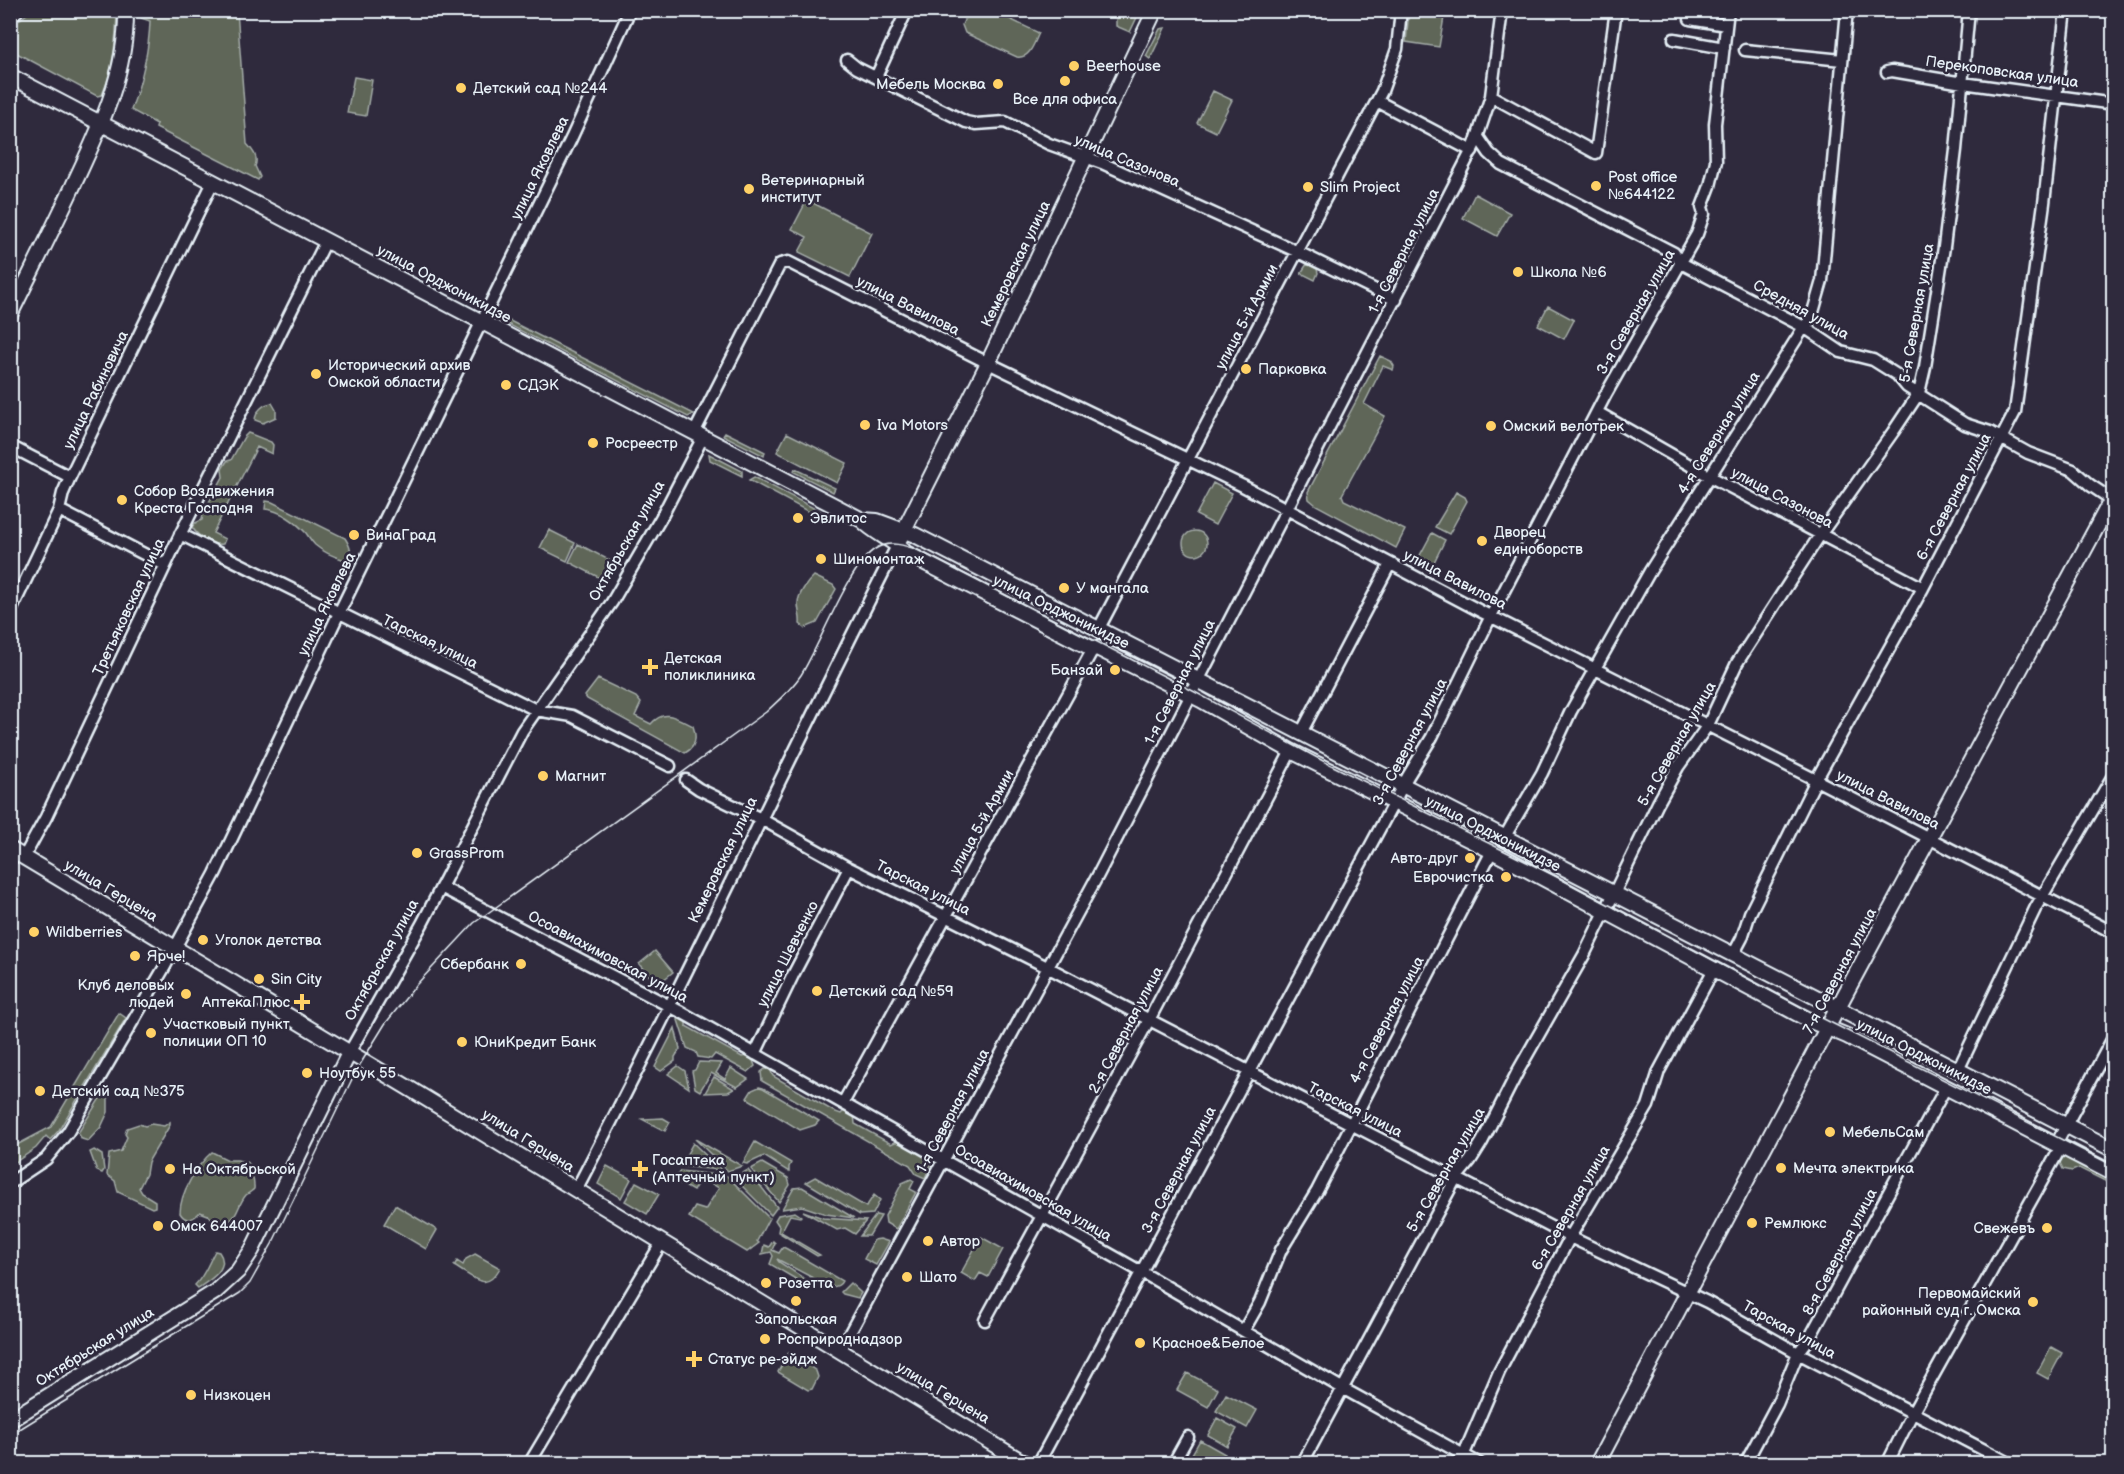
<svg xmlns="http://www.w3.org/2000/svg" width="2124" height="1474" viewBox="0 0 2124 1474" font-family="'Balsamiq Sans',sans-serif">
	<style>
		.green { fill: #5f6658; stroke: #a4aca8; stroke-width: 1.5 }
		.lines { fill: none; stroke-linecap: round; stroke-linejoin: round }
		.minor-casing { stroke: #e8f1f8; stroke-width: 15 }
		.major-casing { stroke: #e8f1f8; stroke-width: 18 }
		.minor { stroke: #2f2a3d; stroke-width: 10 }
		.major { stroke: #2f2a3d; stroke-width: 14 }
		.tram { stroke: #e8f1f8; stroke-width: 1.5 }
		.poi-dot { fill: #ffd166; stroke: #2f2a3d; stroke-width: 2 }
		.labels { text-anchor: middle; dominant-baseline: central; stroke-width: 5; stroke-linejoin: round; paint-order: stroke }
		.poi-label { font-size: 15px; fill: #e8f1f8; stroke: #2f2a3d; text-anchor: start }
		.street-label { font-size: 15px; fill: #e8f1f8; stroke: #2f2a3d }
	</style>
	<rect width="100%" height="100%" fill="#2f2a3d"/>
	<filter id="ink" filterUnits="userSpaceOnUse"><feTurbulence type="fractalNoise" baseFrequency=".0167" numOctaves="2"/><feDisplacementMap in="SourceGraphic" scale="12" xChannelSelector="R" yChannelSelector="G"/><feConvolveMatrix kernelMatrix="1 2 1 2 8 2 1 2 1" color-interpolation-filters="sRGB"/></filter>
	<g filter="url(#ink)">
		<path class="green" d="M1120 10 1140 11 1130 32 1116 26V20Z
			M31 11H117C116 39 114 68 102 95L97 96 11 50V26Z
			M139 11H237L247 144C252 150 259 157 255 166L260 177 258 180 156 128 157 124 131 110C142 80 149 53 150 21L141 18Z
			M968 11H1001L999 14 1039 33C1034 43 1030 59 1017 57L965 33 962 25Z
			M1409 11H1445L1439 47 1406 42Z
			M1165 28 1150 59 1146 56 1160 29Z
			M354 77 372 80 366 116 347 113Z
			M1213 91 1232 100 1216 132 1197 123Z
			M1475 194 1510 213 1497 236 1463 218Z
			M807 200 872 233 850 277 799 252 807 237 792 229Z
			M1307 264 1317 269 1318 273 1315 280 1301 273Z
			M1548 306 1574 320 1564 339 1538 325Z
			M502 317 694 414 688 417 500 320Z
			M1380 356 1391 361 1394 366 1393 370 1383 366 1364 404 1385 416 1342 495 1344 500 1405 530 1396 548 1316 505 1309 499 1308 492Z
			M272 403 276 410V417L263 423 255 420C256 411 263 404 272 403Z
			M725 432 765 452 764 456 723 435Z
			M248 433 271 442 273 445 272 454 257 447 213 533 225 539 223 544C212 546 198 537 192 527L195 523 202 520 203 513 223 477 222 469 227 461 231 460 244 437Z
			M787 433 847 463 837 483 777 452Z
			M709 454 742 471V476L710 460Z
			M795 469 835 488 833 492 794 472Z
			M754 477 829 516 826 521 749 480Z
			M1213 483 1232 493 1215 525 1196 515Z
			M1456 492 1465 497 1467 501 1449 534 1435 527Z
			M266 501 272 502 345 538C350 546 354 554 345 560 335 557 323 552 315 545 311 541 309 537 306 533 296 522 280 510 265 509Z
			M549 530 575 543 567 561 540 548Z
			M1183 543a12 12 0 1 1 24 0a12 12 0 1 1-24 0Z
			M1432 533 1445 540 1432 566 1418 559Z
			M578 544 611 561 602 579 569 562Z
			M814 576 833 585 836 589 817 623 805 628 800 624C801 617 798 611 798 603 798 595 807 582 814 576Z
			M598 679 636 697 641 703 635 716 651 724C665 708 676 718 693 726 697 737 696 747 685 753L587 699 585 696Z
			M655 951 673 972 657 985 639 964Z
			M119 1013 126 1018 59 1130 50 1140 46 1136 36 1148 11 1165V1148L51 1127Z
			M680 1016 686 1019V1026L742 1057 747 1056 752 1058 755 1066 748 1072 715 1054 711 1059 698 1057 696 1052 687 1048 678 1020Z
			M675 1028 680 1049 675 1057V1061L661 1071 655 1067Z
			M699 1062 722 1063 716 1073 725 1079 731 1068 748 1079 737 1087 711 1073 700 1091 695 1088 692 1071 695 1070Z
			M678 1066 685 1071 689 1088 668 1074Z
			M765 1069H770L773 1076 833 1111 841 1114 845 1110 854 1114 855 1124 891 1144 902 1139 933 1160 925 1178 916 1174 910 1165 762 1081 761 1072Z
			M714 1077 734 1089 728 1092 705 1093Z
			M759 1087 763 1088 819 1121 815 1125 800 1130 747 1098 752 1090Z
			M102 1095 108 1096V1112L101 1127 88 1141 82 1139 78 1133Z
			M663 1118 670 1122 665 1131 642 1119Z
			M170 1122V1125L148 1162 146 1174 139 1188 142 1193 155 1201V1207L152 1208 118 1192 115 1181 107 1175 109 1154 121 1151 127 1137 125 1134 127 1128 139 1124 145 1126 151 1124 164 1126Z
			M695 1139 742 1166 728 1171Z
			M755 1142 791 1163 789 1167V1172L764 1156 747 1164 743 1163Z
			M693 1143 721 1170 680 1166Z
			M94 1150 102 1155 104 1170 102 1173 97 1171 90 1152Z
			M212 1152 228 1160H237L246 1162 250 1165C251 1174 255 1180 254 1189 252 1191 249 1193 246 1195 235 1208 240 1222 217 1224L208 1215 200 1212C194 1219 186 1223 180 1213 180 1193 197 1165 212 1152Z
			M2061 1153 2113 1180V1185L2079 1168 2072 1171 2063 1169 2060 1163Z
			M762 1163 788 1178 790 1185 779 1202 751 1169Z
			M607 1166 631 1179 621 1198 598 1184Z
			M748 1170 777 1207 771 1215 732 1176 743 1173Z
			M680 1171 727 1176 769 1218 757 1241 759 1243 747 1252 689 1217 695 1207 705 1210 719 1188 701 1177 693 1191 674 1180Z
			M815 1177 866 1207 874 1195 880 1200 873 1214 860 1215 806 1182Z
			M911 1179 914 1181 910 1189 916 1192 896 1229 886 1223 885 1216 902 1183Z
			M636 1182 659 1194 647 1214 625 1201Z
			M802 1187 854 1218 826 1214 802 1206 782 1209 794 1188Z
			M395 1205 437 1230 426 1249 384 1224Z
			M803 1211 823 1218 866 1221 855 1234 845 1228 837 1230Z
			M795 1212 801 1216 800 1217 790 1215 781 1232 820 1255 817 1256 778 1232 779 1226 775 1220 778 1215Z
			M876 1215 881 1216 869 1236H860Z
			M981 1237 1003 1249 988 1277 980 1273 975 1281 961 1273Z
			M880 1239 889 1242 876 1265 864 1259 874 1240Z
			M773 1241 775 1243 772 1250 779 1253 783 1247 787 1249 842 1281C840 1286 835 1287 830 1287L777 1259 779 1262 805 1279 804 1284 770 1264 773 1256 771 1252 762 1254 764 1245 769 1247Z
			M215 1251 219 1252C231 1268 210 1280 198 1288L195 1285C205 1275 208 1264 215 1251Z
			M475 1254 500 1268C485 1294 474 1277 454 1266L457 1261 463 1265 466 1259Z
			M850 1283 861 1293 858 1298 843 1294 841 1292Z
			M2051 1347 2062 1353 2048 1379 2037 1373Z
			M789 1352 816 1371 818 1377 812 1389 808 1390 778 1372Z
			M1187 1373 1218 1389 1208 1407 1177 1390Z
			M1226 1394 1257 1410 1247 1428 1216 1411Z
			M1217 1418 1237 1429 1227 1446 1208 1435Z
			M1200 1440 1225 1454 1220 1463H1187Z"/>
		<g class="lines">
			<defs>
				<path id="minor" d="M1690 19 1726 25
					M1674 39 1724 48
					M1745 50 1842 60
					M847 60 857 68 966 122 976 124 1005 122 1049 144 1102 163 1298 252 1396 300
					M1887 72 1892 71 1963 83 2114 104
					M876 77 907 10
					M1491 96 1596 153 1616 10
					M1377 101 1472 151
					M1478 137 1489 153 1501 164 1674 253 1681 263 1804 327 1841 352 1873 360 1897 375 1907 387 1965 424 1990 432 2028 453 2073 470 2090 485 2114 501
					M1597 412 1709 476 1923 588
					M694 433 780 264 788 262 978 358 1243 486 1482 612 1816 780 2114 933
					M10 446 70 477
					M59 510 165 565
					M180 534 536 710 572 716 670 766
					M10 613 59 510 63 493 70 477 213 182
					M1098 630 1382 91 1397 49 1401 10
					M1301 733 1390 564
					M686 780 699 789 761 819 849 868 1047 967 1570 1237 1707 1302 1798 1353 2011 1464
					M1504 838 1542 773 1571 711 1650 571 1804 327 1811 319 1822 281 1847 10
					M24 857 46 817 177 541 326 241
					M441 887 681 1012 1131 1266 1342 1388 1480 1464
					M1733 955 1742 938 1750 913 1816 780 1923 588 2015 412 2044 203 2066 10
					M349 1053 422 924 522 731 612 602 662 516 703 437
					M755 1054 793 975 849 868
					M1958 1070 2036 907 2114 774
					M843 1103 1093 649
					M2056 1144 2114 1036
					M10 1183 46 1159 68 1132 164 968 215 874 339 613 571 139 630 10
					M576 1190C688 977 788 758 898 544
					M985 1320 1149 1020 1291 751
					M1244 1330 1260 1302 1281 1250 1317 1191 1492 851
					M840 1351 1098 875 1475 144 1491 96 1502 10
					M529 1464 662 1242
					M1038 1464 1408 776 1432 737 1491 616 1606 394 1697 234 1704 214 1702 207 1710 186 1716 161 1715 124 1728 10
					M1173 1464 1188 1437
					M1302 1464 1456 1178 1470 1161 1482 1142 1518 1071 1584 955 1658 803 1678 767 1708 725 1737 663 1820 535 1893 432 1919 393 1925 367 1944 247 1956 150 1969 10
					M1458 1464 1464 1454 1499 1372 1570 1237 1648 1106 1659 1071 1714 969
					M1745 1464 1777 1404 1798 1353 1809 1339 1946 1087
					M1887 1464 1913 1412 2061 1147"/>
				<path id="major" d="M10 14 16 10
					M10 76 862 520C875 534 893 539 906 553L1093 649 1097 648 1201 700 1291 751 1492 851 1811 1021 1847 1036 2114 1174
					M10 315C31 272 53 229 73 186 99 130 127 74 126 10
					M862 520 877 521 915 535 2114 1150
					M900 538 988 363 1155 10
					M10 849 407 1087 1026 1464
					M10 1420 215 1292 238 1271 252 1250 349 1053
					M1597 1464 1843 998 2114 495"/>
			</defs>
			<use href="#minor" class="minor-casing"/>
			<use href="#major" class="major-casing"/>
			<use href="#minor" class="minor"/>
			<use href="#major" class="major"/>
			<path class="tram" d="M10 1435 240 1293 250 1283 272 1244 356 1071 385 1024 417 984 474 923 766 712C779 700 791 690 801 675 819 647 850 564 875 549 890 540 905 545 920 551L1193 691 1325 762 1557 877 1814 1014 2114 1166"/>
		</g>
	</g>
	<g class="poi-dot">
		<circle cx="1074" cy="66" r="6"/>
		<circle cx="1065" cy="81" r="6"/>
		<circle cx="998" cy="84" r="6"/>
		<circle cx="461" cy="88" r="6"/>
		<circle cx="1596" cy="186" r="6"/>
		<circle cx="1308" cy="187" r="6"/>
		<circle cx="749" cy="189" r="6"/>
		<circle cx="1518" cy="272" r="6"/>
		<circle cx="1246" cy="369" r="6"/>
		<circle cx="316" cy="374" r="6"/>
		<circle cx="506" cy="385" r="6"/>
		<circle cx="865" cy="425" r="6"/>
		<circle cx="1491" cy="426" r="6"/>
		<circle cx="593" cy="443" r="6"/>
		<circle cx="122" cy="500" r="6"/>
		<circle cx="798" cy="518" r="6"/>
		<circle cx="354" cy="535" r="6"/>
		<circle cx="1482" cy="541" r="6"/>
		<circle cx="821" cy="559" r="6"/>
		<circle cx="1064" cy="588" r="6"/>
		<path d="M647 658h6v6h6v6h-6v6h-6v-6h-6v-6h6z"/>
		<circle cx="1115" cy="670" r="6"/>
		<circle cx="543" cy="776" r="6"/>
		<circle cx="417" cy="853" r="6"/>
		<circle cx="1470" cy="858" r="6"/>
		<circle cx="1506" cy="877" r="6"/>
		<circle cx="34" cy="932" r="6"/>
		<circle cx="203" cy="940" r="6"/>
		<circle cx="135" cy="956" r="6"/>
		<circle cx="521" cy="964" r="6"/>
		<circle cx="259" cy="979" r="6"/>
		<circle cx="817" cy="991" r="6"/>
		<circle cx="186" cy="994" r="6"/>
		<path d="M299 993h6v6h6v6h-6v6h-6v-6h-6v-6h6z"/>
		<circle cx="151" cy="1033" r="6"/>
		<circle cx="462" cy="1042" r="6"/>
		<circle cx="307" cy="1073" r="6"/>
		<circle cx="40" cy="1091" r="6"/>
		<circle cx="1830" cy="1132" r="6"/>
		<circle cx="1781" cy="1168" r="6"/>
		<circle cx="170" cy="1169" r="6"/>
		<path d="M637 1160h6v6h6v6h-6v6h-6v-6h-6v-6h6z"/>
		<circle cx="1752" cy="1223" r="6"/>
		<circle cx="158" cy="1226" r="6"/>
		<circle cx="2047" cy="1228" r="6"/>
		<circle cx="928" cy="1241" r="6"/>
		<circle cx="907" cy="1277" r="6"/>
		<circle cx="766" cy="1283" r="6"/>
		<circle cx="796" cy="1301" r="6"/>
		<circle cx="2033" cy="1302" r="6"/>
		<circle cx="765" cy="1339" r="6"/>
		<circle cx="1140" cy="1343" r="6"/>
		<path d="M691 1350h6v6h6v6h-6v6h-6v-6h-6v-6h6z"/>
		<circle cx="191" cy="1395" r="6"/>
	</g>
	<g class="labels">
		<g class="poi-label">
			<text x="1086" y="66">Beerhouse</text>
			<text x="986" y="84" text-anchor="end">Мебель Москва</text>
			<text x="473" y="88">Детский сад №244</text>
			<text x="1065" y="99" text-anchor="middle">Все для офиса</text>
			<text x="1608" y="177">Post office<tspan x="1608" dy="17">№644122</tspan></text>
			<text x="761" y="180">Ветеринарный<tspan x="761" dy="17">институт</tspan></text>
			<text x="1320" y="187">Slim Project</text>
			<text x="1530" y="272">Школа №6</text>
			<text x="328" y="365">Исторический архив<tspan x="328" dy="17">Омской области</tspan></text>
			<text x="1258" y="369">Парковка</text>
			<text x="518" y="385">СДЭК</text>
			<text x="877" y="425">Iva Motors</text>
			<text x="1503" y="426">Омский велотрек</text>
			<text x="605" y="443">Росреестр</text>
			<text x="134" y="491">Собор Воздвижения<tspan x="134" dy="17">Креста Господня</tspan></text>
			<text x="810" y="518">Эвлитос</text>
			<text x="1494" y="532">Дворец<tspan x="1494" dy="17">единоборств</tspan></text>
			<text x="366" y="535">ВинаГрад</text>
			<text x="833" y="559">Шиномонтаж</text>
			<text x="1076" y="588">У мангала</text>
			<text x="664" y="658">Детская<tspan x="664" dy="17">поликлиника</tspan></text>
			<text x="1103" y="670" text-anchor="end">Банзай</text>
			<text x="555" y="776">Магнит</text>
			<text x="429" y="853">GrassProm</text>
			<text x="1458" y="858" text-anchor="end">Авто-друг</text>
			<text x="1494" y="877" text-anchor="end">Еврочистка</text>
			<text x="46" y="932">Wildberries</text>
			<text x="215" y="940">Уголок детства</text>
			<text x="147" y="956">Ярче!</text>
			<text x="509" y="964" text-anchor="end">Сбербанк</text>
			<text x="271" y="979">Sin City</text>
			<text x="174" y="985" text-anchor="end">Клуб деловых<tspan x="174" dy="17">людей</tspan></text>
			<text x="829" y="991">Детский сад №59</text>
			<text x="290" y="1002" text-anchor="end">АптекаПлюс</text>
			<text x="163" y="1024">Участковый пункт<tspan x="163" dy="17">полиции ОП 10</tspan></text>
			<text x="474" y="1042">ЮниКредит Банк</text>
			<text x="319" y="1073">Ноутбук 55</text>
			<text x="52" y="1091">Детский сад №375</text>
			<text x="1842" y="1132">МебельСам</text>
			<text x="652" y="1160">Госаптека<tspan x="652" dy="17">(Аптечный пункт)</tspan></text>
			<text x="1793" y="1168">Мечта электрика</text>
			<text x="182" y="1169">На Октябрьской</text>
			<text x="1764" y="1223">Ремлюкс</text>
			<text x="170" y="1226">Омск 644007</text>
			<text x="2035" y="1228" text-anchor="end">Свежевъ</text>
			<text x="940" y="1241">Автор</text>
			<text x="919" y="1277">Шато</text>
			<text x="778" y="1283">Розетта</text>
			<text x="2021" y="1293" text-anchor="end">Первомайский<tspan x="2021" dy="17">районный суд г. Омска</tspan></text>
			<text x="796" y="1319" text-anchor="middle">Запольская</text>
			<text x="777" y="1339">Росприроднадзор</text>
			<text x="1152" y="1343">Красное&amp;Белое</text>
			<text x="708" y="1359">Статус ре-эйдж</text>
			<text x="203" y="1395">Низкоцен</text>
		</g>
		<g class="street-label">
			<text transform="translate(2002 72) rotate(8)">Перекоповская улица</text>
			<text transform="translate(1127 161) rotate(23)">улица Сазонова</text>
			<text transform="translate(540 168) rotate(-64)">улица Яковлева</text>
			<text transform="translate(1404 251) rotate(-63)">1-я Северная улица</text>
			<text transform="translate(1016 264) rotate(-64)">Кемеровская улица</text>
			<text transform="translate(444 284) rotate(28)">улица Орджоникидзе</text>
			<text transform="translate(908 306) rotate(27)">улица Вавилова</text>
			<text transform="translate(1801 310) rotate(29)">Средняя улица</text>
			<text transform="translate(1636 312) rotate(-60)">3-я Северная улица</text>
			<text transform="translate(1917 313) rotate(-80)">5-я Северная улица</text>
			<text transform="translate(1247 317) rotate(-62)">улица 5-й Армии</text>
			<text transform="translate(96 390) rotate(-64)">улица Рабиновича</text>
			<text transform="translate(1719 433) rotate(-58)">4-я Северная улица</text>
			<text transform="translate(1954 497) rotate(-62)">6-я Северная улица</text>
			<text transform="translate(1782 498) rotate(28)">улица Сазонова</text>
			<text transform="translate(627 541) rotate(-60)">Октябрьская улица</text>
			<text transform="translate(1455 580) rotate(27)">улица Вавилова</text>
			<text transform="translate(327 604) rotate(-64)">улица Яковлева</text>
			<text transform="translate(129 607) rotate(-65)">Третьяковская улица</text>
			<text transform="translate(1061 612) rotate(26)">улица Орджоникидзе</text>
			<text transform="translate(430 642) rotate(26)">Тарская улица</text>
			<text transform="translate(1180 682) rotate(-63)">1-я Северная улица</text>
			<text transform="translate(1410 742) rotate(-62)">3-я Северная улица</text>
			<text transform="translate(1677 744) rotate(-60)">5-я Северная улица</text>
			<text transform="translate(1888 800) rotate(27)">улица Вавилова</text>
			<text transform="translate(982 822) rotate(-61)">улица 5-й Армии</text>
			<text transform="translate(1493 834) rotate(27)">улица Орджоникидзе</text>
			<text transform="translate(723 860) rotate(-64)">Кемеровская улица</text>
			<text transform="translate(923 888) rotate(27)">Тарская улица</text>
			<text transform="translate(111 891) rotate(31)">улица Герцена</text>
			<text transform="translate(788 954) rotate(-63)">улица Шевченко</text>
			<text transform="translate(608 957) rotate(28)">Осоавиахимовская улица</text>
			<text transform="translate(382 960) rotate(-61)">Октябрьская улица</text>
			<text transform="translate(1840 971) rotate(-62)">7-я Северная улица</text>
			<text transform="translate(1387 1020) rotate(-62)">4-я Северная улица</text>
			<text transform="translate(1126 1030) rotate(-62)">2-я Северная улица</text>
			<text transform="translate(1924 1057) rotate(27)">улица Орджоникидзе</text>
			<text transform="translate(1355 1110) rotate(27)">Тарская улица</text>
			<text transform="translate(953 1111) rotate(-62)">1-я Северная улица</text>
			<text transform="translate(528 1141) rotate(32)">улица Герцена</text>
			<text transform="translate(1179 1170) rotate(-62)">3-я Северная улица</text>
			<text transform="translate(1446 1170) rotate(-60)">5-я Северная улица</text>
			<text transform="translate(1033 1193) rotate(30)">Осоавиахимовская улица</text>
			<text transform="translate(1571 1208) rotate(-60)">6-я Северная улица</text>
			<text transform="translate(1840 1252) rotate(-62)">8-я Северная улица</text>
			<text transform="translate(1789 1330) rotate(29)">Тарская улица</text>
			<text transform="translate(95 1347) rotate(-32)">Октябрьская улица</text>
			<text transform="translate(943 1393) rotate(31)">улица Герцена</text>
		</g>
	</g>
	<rect width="2124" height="1474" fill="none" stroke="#2f2a3d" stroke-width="36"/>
	<rect x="18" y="18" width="2088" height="1438" fill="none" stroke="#e8f1f8" stroke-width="2" filter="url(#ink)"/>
</svg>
